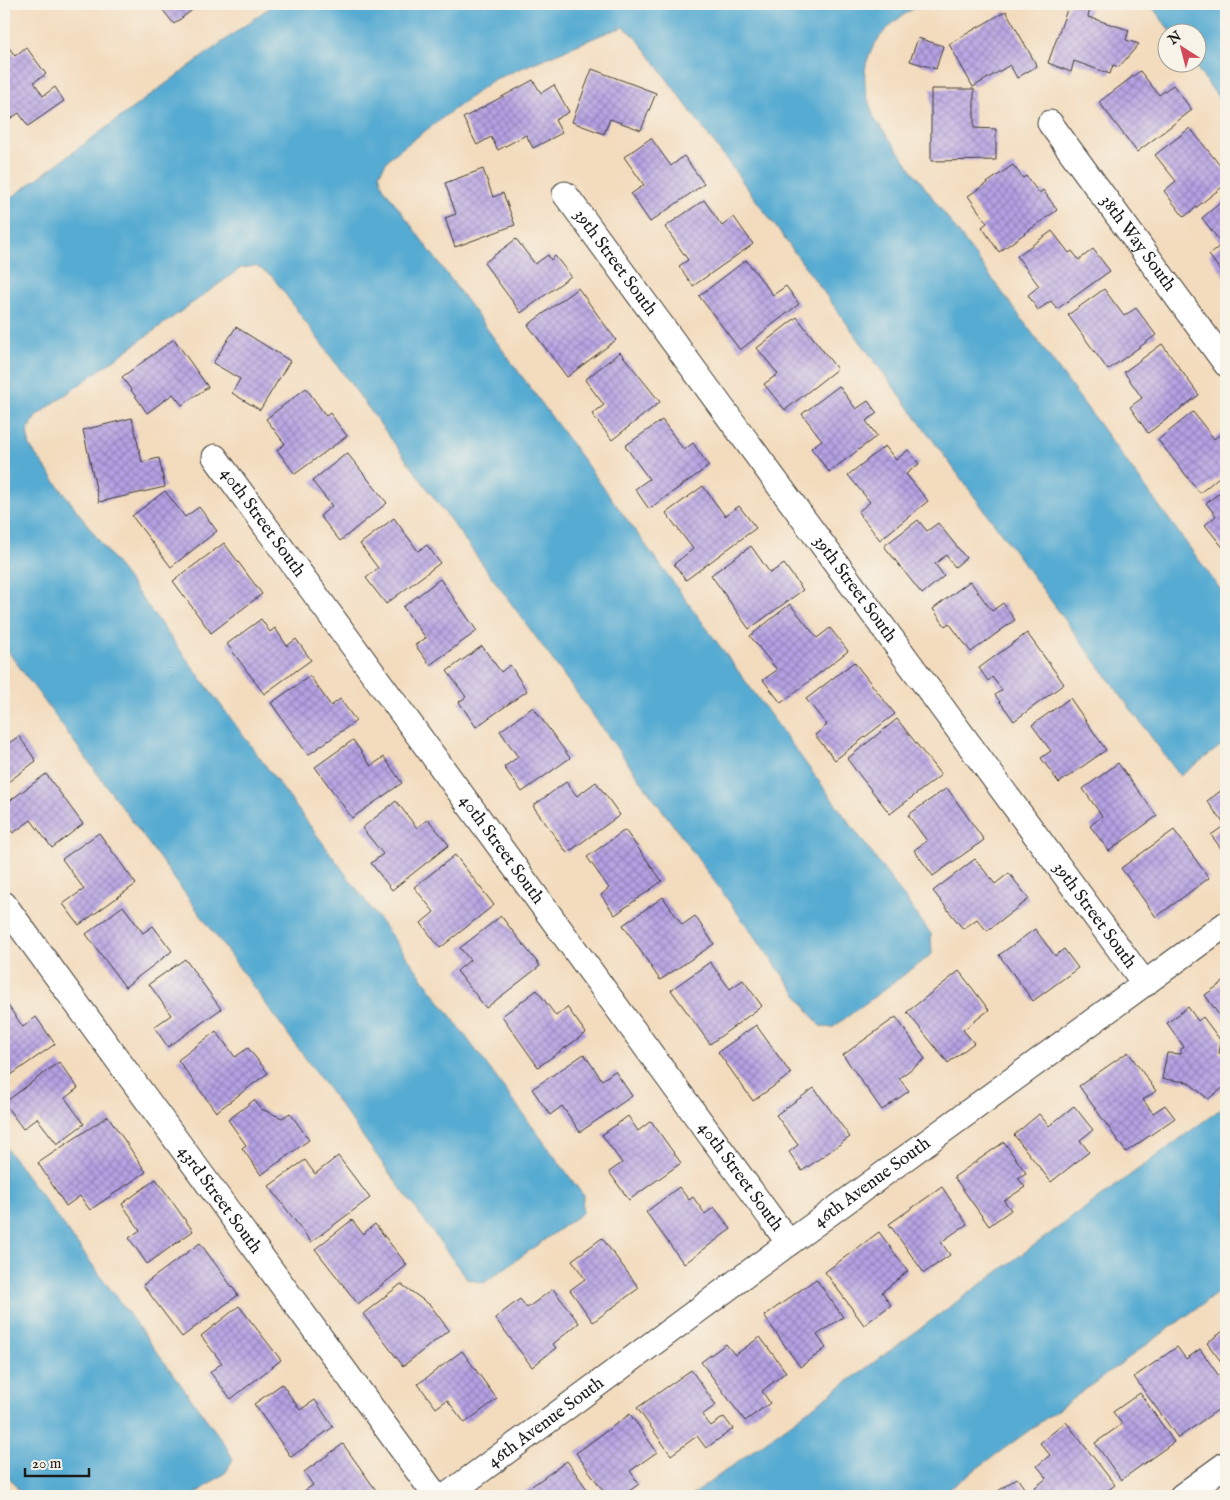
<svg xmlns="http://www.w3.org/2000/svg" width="1230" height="1500" viewBox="0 0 1230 1500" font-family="'IM FELL English',serif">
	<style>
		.water { fill: #56abd2; stroke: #396477 }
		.building { fill: url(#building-cross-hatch) }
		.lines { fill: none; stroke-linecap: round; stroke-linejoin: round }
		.minor-casing { stroke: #3c3934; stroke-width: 27 }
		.minor { stroke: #fff; stroke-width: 25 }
		.labels { text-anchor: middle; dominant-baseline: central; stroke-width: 4.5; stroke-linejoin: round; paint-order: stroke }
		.street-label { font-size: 18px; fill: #1c1c1c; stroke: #f7f3e8 }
	</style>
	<defs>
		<pattern id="building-cross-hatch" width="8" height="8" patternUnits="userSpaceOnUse" patternTransform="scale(1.25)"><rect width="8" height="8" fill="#b5a1e3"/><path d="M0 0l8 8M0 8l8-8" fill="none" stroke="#9282b7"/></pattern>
	</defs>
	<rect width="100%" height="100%" fill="#f7f3e8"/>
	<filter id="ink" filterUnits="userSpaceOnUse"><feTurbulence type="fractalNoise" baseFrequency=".02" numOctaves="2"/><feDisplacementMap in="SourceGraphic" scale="10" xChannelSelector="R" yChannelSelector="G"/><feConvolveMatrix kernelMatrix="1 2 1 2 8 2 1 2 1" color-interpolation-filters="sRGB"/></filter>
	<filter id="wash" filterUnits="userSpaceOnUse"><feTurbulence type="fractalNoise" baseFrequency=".0096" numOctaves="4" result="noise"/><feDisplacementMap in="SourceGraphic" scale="20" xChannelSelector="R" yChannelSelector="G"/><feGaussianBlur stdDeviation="1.12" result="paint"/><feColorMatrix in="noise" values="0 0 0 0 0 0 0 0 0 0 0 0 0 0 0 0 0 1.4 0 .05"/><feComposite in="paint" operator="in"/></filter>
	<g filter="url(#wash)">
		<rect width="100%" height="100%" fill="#f3dcbe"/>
		<path class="water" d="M274 4H922C892 19 861 47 865 84 866 96 871 108 874 118L1226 597V742L1180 776 636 37 624 27 608 32 493 80 389 158 379 174 383 187 931 934 932 954 832 1028 820 1026 272 276 256 266 241 268 36 416 27 433 30 447 583 1195 582 1213 484 1283 467 1279 4 646V203Z
			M1150 4H1226V108L1193 63 1198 62V32H1171Z
			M1226 1105V1287L939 1496H691Z
			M4 1145 224 1443 233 1459 226 1472 193 1496H23L4 1470Z"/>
		<g id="blocks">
			<path class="building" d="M158 4H200L174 24Z
				M1069 4H1075L1090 9 1088 17 1129 30 1126 40 1139 44 1119 67 1113 65 1110 74 1074 61 1071 72 1048 63Z
				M1006 11 1037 66 1017 78 1010 65 973 87 949 44Z
				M918 38 943 46 936 69 910 61Z
				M5 42 15 56 26 47 46 74 34 82 43 96 55 87 64 101 28 126 19 113 4 123Z
				M592 69 656 93 641 130 610 119 604 134 572 122Z
				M1140 71 1159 95 1173 85 1192 110 1137 152 1099 102Z
				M533 80 541 93 554 85 569 112 555 120 562 133 533 148 526 135 498 150 491 137 477 145 463 118Z
				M931 89H974V128L996 129V160L931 161Z
				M1190 128 1226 173V184L1184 217 1164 191 1176 181 1155 155Z
				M651 138 671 166 684 156 704 184 650 222 631 194 644 185 624 157Z
				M1013 165 1023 178 1026 176 1039 193 1043 190 1057 210 999 252 982 227 987 223 968 196Z
				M483 169 493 197 503 193 515 225 455 247 445 218 456 214 445 183Z
				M1226 198V278L1209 255 1222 244 1202 218Z
				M704 200 722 226 734 217 753 244 693 286 679 266 688 260 665 227Z
				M1052 231 1069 253 1072 251 1079 260 1093 249 1110 271 1057 309 1051 301 1038 310 1028 295 1039 286 1017 256Z
				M516 239 535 264 548 255 551 260 555 256 571 276 521 313 484 263Z
				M746 260 773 295 786 286 799 304 740 350 699 296Z
				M578 288 616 340 567 377 528 325Z
				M1104 289 1124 316 1136 308 1156 335 1108 370 1068 315Z
				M797 317 837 369 785 410 764 384 778 374 757 348Z
				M236 327 290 361 260 410 232 393 240 379 213 363Z
				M174 339 208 387 182 405 173 394 147 413 122 377Z
				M1162 344 1199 395 1148 433 1130 407 1142 398 1124 372Z
				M620 352 660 402 612 440 592 414 604 405 585 380Z
				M839 386 856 409 868 401 877 413 866 421 877 436 829 472 811 448 822 440 802 414Z
				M306 388 326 416 330 413 347 436 295 474 277 450 285 444 266 419Z
				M1193 412 1214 439 1225 430 1226 431V471L1200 493 1158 440Z
				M132 418 142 462 159 458 165 487 99 502 83 430Z
				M662 420 684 450 693 443 709 466 649 509 635 489 649 479 625 446Z
				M885 446 896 460 908 450 919 464 906 474 928 501 880 540 858 512 870 502 848 475Z
				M347 453 387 503 340 541 320 516 332 506 312 481Z
				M703 486 725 516 739 506 756 528 686 580 674 564 693 549 666 513Z
				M1226 488V549L1225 550 1205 525 1216 516 1206 503Z
				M165 491 185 517 199 507 217 531 171 567 132 516Z
				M394 518 418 551 427 545 440 563 386 604 366 578 378 568 360 544Z
				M918 520 927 531 938 523 966 558 955 567 946 555 935 564 944 576 922 594 884 546Z
				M224 543 262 594 211 633 173 581Z
				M751 546 770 573 784 564 803 590 749 629 711 575Z
				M440 579 477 631 430 665 415 645 426 638 403 607Z
				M970 581 992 611 1003 603 1015 620 971 652 949 623 945 626 933 609Z
				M790 604 817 638 830 628 848 651 781 703 763 680 777 670 750 636Z
				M261 619 270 632 275 628 287 646 296 639 311 660 264 694 227 644Z
				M1027 633 1064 684 1014 721 995 695 1002 690 992 677 988 681 979 668Z
				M482 646 501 672 510 665 527 691 476 727 459 702 466 697 447 671Z
				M854 662 895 714 835 760 815 735 827 725 806 699Z
				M310 676 331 706 340 699 356 721 308 755 271 703Z
				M1070 698 1106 750 1059 783 1041 758 1051 751 1032 725Z
				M533 707 570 758 522 792 504 767 518 757 500 731Z
				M897 719 941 775 890 814 847 759Z
				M19 736 36 761 4 785V740L9 743Z
				M353 740 371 766 384 757 402 783 352 818 315 767Z
				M1118 763 1157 816 1109 851 1090 826 1102 816 1083 789Z
				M46 774 83 824 52 848 31 820 13 833 4 820V805Z
				M566 782 577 796 596 782 620 815 567 853 533 806Z
				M1226 787V855L1211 835 1225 825 1207 801Z
				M947 788 984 840 933 876 914 850 927 841 908 815Z
				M396 801 417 828 428 819 449 845 392 890 371 863 383 854 362 828Z
				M625 830 662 881 615 915 601 895 609 888 587 857Z
				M1174 830 1209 878 1156 917 1121 868Z
				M99 833 136 884 79 925 63 904 84 889 62 859Z
				M455 855 494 905 440 948 421 923 434 912 414 887Z
				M975 859 995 884 1009 873 1029 899 987 931 977 919 963 929 933 891Z
				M663 897 682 925 695 916 714 944 660 980 623 925Z
				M123 906 143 933 153 926 172 951 125 987 86 934Z
				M501 916 540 966 486 1008 457 971 470 960 460 948Z
				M1035 929 1055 956 1064 949 1078 968 1033 1001 999 955Z
				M185 959 221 1009 168 1047 154 1027 171 1015 149 984Z
				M710 962 730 989 743 980 762 1006 710 1044 671 990Z
				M959 971 989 1010 963 1030 974 1043 948 1063 907 1012Z
				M1226 980V1025L1205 995Z
				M537 990 556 1016 567 1007 586 1033 538 1067 502 1016Z
				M4 1000 23 1027 36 1017 55 1044 4 1080Z
				M1188 1007 1198 1021 1203 1017 1221 1041 1219 1053 1226 1054 1224 1087 1208 1099 1188 1082 1162 1079 1167 1053 1181 1054V1049L1184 1047 1167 1023Z
				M896 1017 925 1059 899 1078 909 1091 882 1110 843 1055Z
				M756 1025 791 1074 753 1101 718 1052Z
				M216 1031 235 1057 248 1048 268 1073 216 1112 178 1060Z
				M1128 1052 1156 1091 1143 1100 1153 1113 1165 1105 1175 1118 1126 1152 1079 1086Z
				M584 1054 602 1080 615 1071 632 1096 580 1132 562 1106 550 1115 532 1089Z
				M59 1062 78 1088 65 1098 84 1124 57 1144 37 1118 23 1129 4 1103Z
				M814 1088 850 1137 802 1171 789 1152 798 1145 776 1115Z
				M254 1100 261 1109 282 1118 290 1113 309 1140 261 1175 242 1148 246 1145 228 1120Z
				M1074 1106 1093 1130 1080 1140 1089 1152 1051 1182 1014 1135 1039 1114 1049 1126Z
				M108 1116 146 1172 90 1210 80 1196 66 1206 38 1163Z
				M628 1116 638 1131 651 1121 681 1163 629 1200 609 1172 622 1163 602 1135Z
				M1004 1142 1026 1173 1018 1178 1025 1187 1004 1201 1011 1210 989 1226 954 1177Z
				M338 1156 370 1198 311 1242 269 1186 305 1160 315 1174Z
				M156 1179 193 1231 147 1264 129 1238 140 1230 122 1204Z
				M679 1187 689 1200 693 1197 705 1214 714 1207 731 1229 684 1264 646 1212Z
				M942 1187 967 1224 941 1242 950 1255 924 1273 889 1224Z
				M352 1220 363 1234 375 1224 407 1265 358 1304 315 1249Z
				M879 1232 908 1271 882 1292 891 1305 864 1325 825 1272Z
				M602 1238 639 1288 593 1322 570 1290 585 1279 572 1260Z
				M200 1243 238 1295 182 1337 143 1285Z
				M816 1279 843 1317 817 1335 826 1348 800 1367 764 1316Z
				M401 1284 430 1305 449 1330 403 1366 363 1314Z
				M553 1289 579 1323 553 1344 556 1348 532 1367 495 1318 520 1299 527 1308Z
				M239 1306 281 1360 231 1399 210 1372 222 1363 201 1336Z
				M1226 1329V1368L1207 1343Z
				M760 1337 786 1372 762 1391 770 1403 745 1421 701 1362 726 1344 735 1355Z
				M1177 1347 1186 1359 1200 1349 1226 1386V1404L1178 1438 1134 1377Z
				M462 1351 497 1399 465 1423 447 1400 436 1408 418 1384Z
				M691 1370 716 1405 702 1415 711 1426 724 1417 733 1429 706 1448 697 1436 671 1455 637 1408Z
				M282 1384 300 1410 315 1400 333 1427 291 1457 254 1404Z
				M1140 1393 1174 1442 1121 1480 1095 1443 1122 1424 1113 1412Z
				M630 1414 657 1452 630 1471 639 1484 622 1496H607L576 1453Z
				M1066 1422 1115 1485 1100 1496H1040L1034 1488 1047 1478 1037 1466 1050 1455 1040 1443Z
				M343 1444 378 1493 373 1496H297L313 1485 304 1472Z
				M567 1461 592 1496H518Z
				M1017 1478 1030 1496H991Z"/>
		</g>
	</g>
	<g filter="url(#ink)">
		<use href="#blocks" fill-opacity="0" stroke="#3c3934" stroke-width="1"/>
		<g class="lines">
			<defs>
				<g id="minor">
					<path id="s1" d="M1050 123 1226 364"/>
					<path id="s2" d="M565 194 1145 984"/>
					<path id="s3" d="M215 457 789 1243"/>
					<path id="s4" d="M4 904 436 1496"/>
					<path id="s5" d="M446 1496 789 1243 1226 924"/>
					<path d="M1182 1496 1226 1464"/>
				</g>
			</defs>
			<use href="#minor" class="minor-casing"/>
			<use href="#minor" class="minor"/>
		</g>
	</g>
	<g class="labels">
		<g class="street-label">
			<text stroke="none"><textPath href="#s1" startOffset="149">38th Way South</textPath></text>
			<text stroke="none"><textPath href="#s2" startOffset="85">39th Street South</textPath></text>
			<text stroke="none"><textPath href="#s3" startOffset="81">40th Street South</textPath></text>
			<text stroke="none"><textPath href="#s2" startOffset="490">39th Street South</textPath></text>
			<text stroke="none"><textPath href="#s3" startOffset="486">40th Street South</textPath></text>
			<text stroke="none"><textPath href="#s2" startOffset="895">39th Street South</textPath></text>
			<text stroke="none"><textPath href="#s3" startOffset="891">40th Street South</textPath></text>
			<text stroke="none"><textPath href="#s5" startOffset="529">46th Avenue South</textPath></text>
			<text stroke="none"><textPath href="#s4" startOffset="366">43rd Street South</textPath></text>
			<text stroke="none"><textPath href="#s5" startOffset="124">46th Avenue South</textPath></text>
		</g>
	</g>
	<rect width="1230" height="1500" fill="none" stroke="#f7f3e8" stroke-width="20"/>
	<g transform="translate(1182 48) rotate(324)"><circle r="24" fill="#f7f3e8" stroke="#9f9d96"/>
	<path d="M0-4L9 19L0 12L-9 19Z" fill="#d1495b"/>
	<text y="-8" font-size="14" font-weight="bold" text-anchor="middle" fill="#1c1c1c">N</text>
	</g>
	<path d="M25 1468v8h64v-8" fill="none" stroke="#1c1c1c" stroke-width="2.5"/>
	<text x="32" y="1468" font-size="15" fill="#1c1c1c" stroke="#f7f3e8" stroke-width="4" paint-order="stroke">20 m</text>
</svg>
